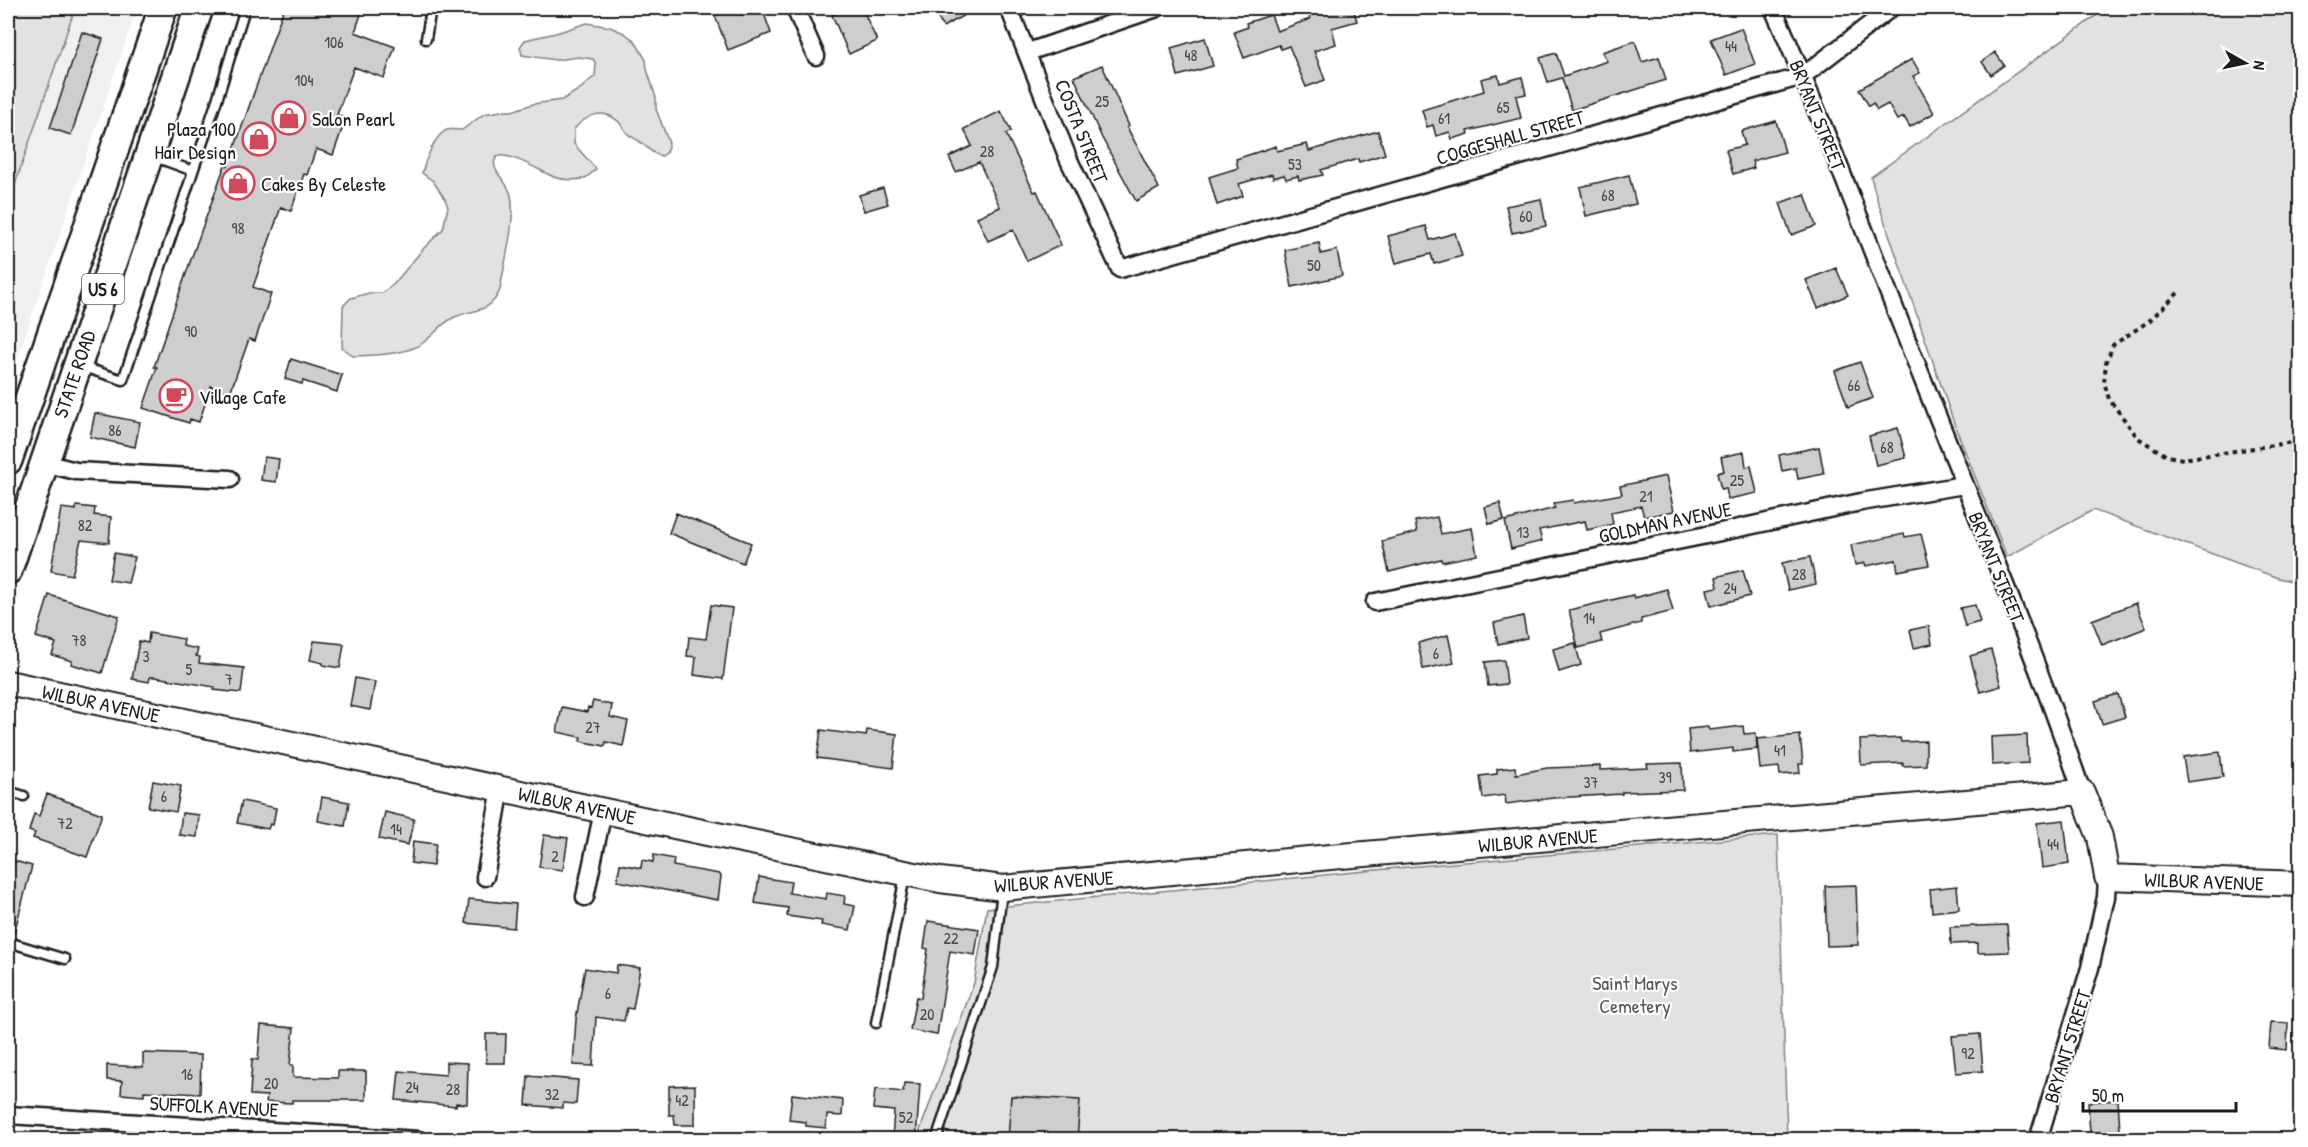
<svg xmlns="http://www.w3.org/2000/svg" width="2308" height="1147" viewBox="0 0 2308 1147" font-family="'Patrick Hand',sans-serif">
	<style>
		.built { fill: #f0f0f0 }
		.green { fill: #e2e2e2; stroke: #7f7f7f; stroke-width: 1.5 }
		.building { fill: #cecece; stroke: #1c1c1c; stroke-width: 1.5 }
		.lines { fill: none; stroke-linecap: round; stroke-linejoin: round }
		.lane-casing { stroke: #1c1c1c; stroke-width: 13 }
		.street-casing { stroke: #1c1c1c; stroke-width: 21 }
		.secondary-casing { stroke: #1c1c1c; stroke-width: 28 }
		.primary-casing { stroke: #1c1c1c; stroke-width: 32 }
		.path { stroke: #1c1c1c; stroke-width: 4; stroke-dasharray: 4.5 4.5; stroke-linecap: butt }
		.lane { stroke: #fff; stroke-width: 8 }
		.street { stroke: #fff; stroke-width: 16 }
		.secondary { stroke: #fff; stroke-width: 24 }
		.primary { stroke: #fff; stroke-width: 27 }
		.labels { text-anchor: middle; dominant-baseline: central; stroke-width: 4.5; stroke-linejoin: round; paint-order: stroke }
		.number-label { font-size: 16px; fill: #484848 }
		.shield { fill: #fff; stroke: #606060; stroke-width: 1.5 }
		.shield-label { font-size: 18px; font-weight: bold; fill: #1c1c1c }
		.street-label { font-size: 20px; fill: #1c1c1c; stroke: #fff }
		.poi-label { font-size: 20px; fill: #1c1c1c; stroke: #fff; text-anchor: start }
		.park-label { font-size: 20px; fill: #575757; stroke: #fff }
	</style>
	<rect width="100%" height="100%" fill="#fff"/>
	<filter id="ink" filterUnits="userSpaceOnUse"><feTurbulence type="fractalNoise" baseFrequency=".0167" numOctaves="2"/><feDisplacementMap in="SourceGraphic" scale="12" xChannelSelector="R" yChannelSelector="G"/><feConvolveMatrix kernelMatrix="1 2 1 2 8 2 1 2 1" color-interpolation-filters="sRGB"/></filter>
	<g filter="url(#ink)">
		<path class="built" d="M8 8H137L8 386Z"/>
		<path class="green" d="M8 8H75L8 205Z
			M2107 8H2300V583L2278 578 2093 510 2007 557 1955 426 1877 199 1871 177Z
			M587 23 610 27 624 33 635 41 646 60 647 69 656 98V109L669 143 666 153 662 156C652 155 647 146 639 141 635 138 630 137 627 133 624 130 622 125 619 122 603 107 587 115 574 129V144L596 169C593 172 589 176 585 178 576 181 563 180 554 177 544 173 503 148 496 158 489 168 506 181 509 190 511 194 512 200 512 204 514 227 504 265 500 290 489 316 472 307 451 319 439 326 431 339 418 346 400 355 374 355 353 356L342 347 343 306 351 298 369 293H382L394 284 423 249 443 229 448 207 445 199 433 181 422 173C425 161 435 134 447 130 451 129 457 130 462 130L484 114 501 111H512L533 104 562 100 580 89 595 76 596 64 593 59 579 57 556 60 522 55 520 47 525 40 556 33Z
			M1778 835 1787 1139 919 1140V1133L974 983 987 908 1407 867Z"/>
		<path class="building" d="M284 8H352L362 11 355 32 395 47 384 78 354 67 337 115 346 118 333 155 316 149 307 175 304 174 291 211 281 207 253 287 271 294 255 341 249 339 230 393 211 386 199 422 190 419 189 423 143 408 157 367H154L190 262 225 165 228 166Z
			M712 8H738L741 15 762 8 771 33 728 50Z
			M849 8H862L877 41 849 54 832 15Z
			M932 8H977L943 27Z
			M1306 8H1353L1357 21 1332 28 1336 44 1314 51 1325 80 1306 87 1289 46 1281 49 1279 45 1244 58 1234 32 1248 27 1246 23 1271 15 1277 31 1310 19Z
			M1741 28 1755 64 1726 75 1711 39Z
			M82 32 103 39 71 135 50 128Z
			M1205 38 1213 66 1178 76 1171 48Z
			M1635 41 1642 62 1659 57 1666 80 1572 110 1562 78 1548 82 1540 58 1556 53 1564 76 1607 61 1602 52Z
			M1995 52 2004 65 1991 75 1982 62Z
			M1912 59 1920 73 1913 76 1934 113 1910 127 1904 117 1897 120 1888 104 1877 110 1873 103 1869 106 1859 89Z
			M1102 65 1129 126 1127 127 1159 188 1136 201 1102 138 1074 77Z
			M1498 75 1500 83 1522 77 1526 94 1516 96 1521 118 1468 131 1469 134 1452 139 1450 132 1436 136 1433 125 1427 127 1422 110 1484 91 1481 79Z
			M1001 111 1011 131 1006 134 1034 192 1037 191 1061 245 1027 261 1013 230 988 241 977 217 1000 207 979 162 956 172 949 157 972 146 964 129Z
			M1776 121 1785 152 1752 161 1754 168 1733 174 1726 150 1745 145 1741 131Z
			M1378 131 1385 154 1359 162 1358 159 1321 170 1323 175 1299 180 1298 176 1286 179 1284 175 1273 178 1272 174 1239 184 1243 196 1217 205 1209 177 1238 168 1236 159 1276 146 1277 151 1307 144 1309 151Z
			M1629 175 1636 204 1586 216 1580 187Z
			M883 188 888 204 864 211 859 195Z
			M1805 194 1816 226 1791 235 1780 203Z
			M1541 199 1546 226 1512 233 1506 206Z
			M1426 226 1430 240 1455 233 1462 256 1434 264 1431 254 1396 263 1388 236Z
			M1319 243 1321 254 1337 250 1342 276 1292 287 1285 250Z
			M1836 268 1848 295 1818 308 1806 280Z
			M291 359 342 375 337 392 303 381 302 384 285 379Z
			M1860 362 1873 398 1848 407 1835 371Z
			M95 413 140 422 135 447 90 437Z
			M1898 428 1906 458 1876 465 1869 436Z
			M1819 447 1824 474 1798 479 1796 468 1782 471 1779 455Z
			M1744 452 1746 467 1751 466 1757 493 1728 499 1726 488 1721 489 1717 473 1724 471 1721 457Z
			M264 457 279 459 276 482 261 480Z
			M1666 476 1674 511 1644 517 1641 506 1611 512 1613 524 1587 530 1585 521 1539 530 1542 541 1511 549 1505 521 1555 508 1554 503 1573 500 1574 503 1622 494 1620 486Z
			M1500 503 1504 520 1489 524 1485 507Z
			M76 506 95 508 94 515 111 517 109 543 81 540 72 575 51 571 61 508 76 510Z
			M676 513 751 543 743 563 669 533Z
			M1437 517 1441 534 1472 528 1477 555 1442 562 1441 559 1389 572 1382 541 1417 532 1415 521Z
			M1904 534 1905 537 1921 534 1929 565 1898 571 1896 560 1866 566 1865 563 1855 565 1851 545Z
			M114 553 135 557 128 583 109 580Z
			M1810 557 1816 584 1788 590 1782 563Z
			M1743 570 1750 596 1711 606 1707 589 1718 587 1716 577Z
			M1667 589 1673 611 1641 619V623L1600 634 1602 642 1578 648 1569 610 1633 595 1634 598Z
			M49 595 119 616 102 673 71 664 72 661 52 655 56 643 36 637Z
			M2136 603 2146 628 2102 645 2092 620Z
			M711 605 732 608 723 679 694 675 696 657 687 656 689 637 706 639Z
			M1975 605 1980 622 1965 626 1960 608Z
			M1523 616 1527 638 1498 644 1494 623Z
			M1929 626 1932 644 1914 648 1910 630Z
			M149 633 184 639 183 646 198 649 196 656 200 657 199 663 244 668 241 693 214 690 215 687 155 677H150L149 682 132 679 139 641 148 643Z
			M1448 635 1454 663 1423 669 1418 643Z
			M314 641 344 644 340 668 323 665V663L310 660Z
			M1575 643 1581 665 1559 672 1553 649Z
			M1991 650 2001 686 1980 692 1970 656Z
			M1504 660 1507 684 1488 686 1485 662Z
			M355 678 375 682 370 710 350 706Z
			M2118 694 2125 717 2102 724 2095 701Z
			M593 701 612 705 610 717 628 721 623 746 606 742 605 746 580 741 581 737 557 732 562 707 587 712 588 707 591 708Z
			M1743 726 1744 734 1756 733 1757 749 1733 752V748L1690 753 1688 729 1708 727 1709 730Z
			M821 730 866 736 867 730 897 734 893 768 817 758Z
			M1800 735 1803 764H1799L1800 773 1780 775 1779 767 1760 769 1757 739Z
			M2027 735 2028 763 1992 765 1991 737Z
			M1900 738 1901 742 1926 741V765L1903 766V763L1861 765 1860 740Z
			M2220 752 2223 777 2187 782 2183 757Z
			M1682 763 1683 790 1622 792V794L1553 798 1506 804 1505 795 1483 798 1480 776 1497 774V769L1515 767 1516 774 1547 768 1600 766V770L1648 768 1647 764Z
			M153 781 181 786 176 812 148 807Z
			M47 794 102 814 87 857 33 838 35 833 29 831 34 814 39 816Z
			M322 797 349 802 345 826 318 821Z
			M242 801 276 808 273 825 270 824 268 829 237 823Z
			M385 812 414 819 408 845 379 839Z
			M182 813 199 815 197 837 179 835Z
			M2064 820 2069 864 2042 868 2037 823Z
			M544 835 568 838 563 870 539 867Z
			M413 841 436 844 433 866 411 863Z
			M654 855 674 859 673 866 719 874 721 876 718 900 617 881 620 864 641 868 642 860 653 862Z
			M8 859 32 866 13 937 8 936Z
			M759 877 791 882 789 893 826 899 827 893 845 896 844 904 855 906 850 930 821 925 822 921 787 916 788 908 755 903Z
			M1856 885 1858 945 1827 946 1825 886Z
			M1957 886 1959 909 1932 912 1930 889Z
			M469 899 516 904 514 928 466 923Z
			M928 921 979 929 975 955 950 951 937 1035 910 1030 916 997 921 998 928 949 924 948Z
			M2007 925 2009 952 1978 953V943L1951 944 1950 927Z
			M617 965 640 968 633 1009 627 1008 624 1021 596 1017 593 1066 573 1065 576 1019 585 968 616 973Z
			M2271 1022 2288 1023 2287 1050 2269 1048Z
			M261 1025 294 1028 290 1065H293V1077L338 1078V1071H366V1100H292V1103L266 1102 267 1096 250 1095 252 1059 258 1060Z
			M486 1034H506L505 1063H486Z
			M1980 1034 1983 1071 1956 1073 1952 1036Z
			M143 1053 201 1055 200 1094 144 1091V1096L121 1094 122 1081 107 1080V1065L143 1067Z
			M446 1062 468 1063 467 1104 456 1103V1106L396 1100 399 1071 446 1075Z
			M528 1076 578 1080 576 1104 563 1103V1108L526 1105Z
			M904 1083 920 1084 916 1140H892L894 1111 873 1109 875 1089 903 1092Z
			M695 1085V1125H675L674 1115H669V1086Z
			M792 1094 843 1100 842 1116 827 1115 826 1128 806 1126V1122L789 1120Z
			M1011 1096 1080 1100 1077 1140H1008Z
			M2118 1100 2120 1130 2090 1133 2088 1102Z"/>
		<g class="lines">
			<defs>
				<path id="lane" d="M426 39 431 8
					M152 156 193 171
					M80 366 123 380 217 100 245 8
					M8 791 24 796
					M8 942 65 959
					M876 1023 905 876
					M936 1140 993 967 1002 891"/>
				<path id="street" d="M795 8 816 56
					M1009 8 1068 158 1120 269 1803 76 1891 8
					M1773 8C1829 134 1876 263 1927 390 1980 524 2036 656 2082 792
					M1028 52 1157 8
					M44 463 76 471 230 479
					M1375 602 1697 537 1861 502 1964 485
					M485 877 501 788
					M585 897 603 811
					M8 1115 419 1140
					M2038 1140 2090 968 2106 897 2107 877"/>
				<path id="secondary" d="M8 683 707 833 940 880 1003 888 1330 857 2082 792 2100 837 2107 877 2300 884"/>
				<path id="primary" d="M8 460 163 8
					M8 570 199 8"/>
			</defs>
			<use href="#lane" class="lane-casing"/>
			<use href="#street" class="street-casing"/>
			<use href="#secondary" class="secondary-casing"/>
			<use href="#primary" class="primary-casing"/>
			<path class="path" d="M2178 293 2149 321 2113 345 2106 363 2104 382 2109 399 2138 438 2167 456 2183 459 2300 441
				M2300 295 2298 307 2300 317"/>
			<use href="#lane" class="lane"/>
			<use href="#street" class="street"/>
			<use href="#secondary" class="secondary"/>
			<use href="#primary" class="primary"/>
		</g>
	</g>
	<defs>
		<symbol id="shop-ring" viewBox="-11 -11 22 22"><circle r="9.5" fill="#fff" stroke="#d1495b" stroke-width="1.5"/><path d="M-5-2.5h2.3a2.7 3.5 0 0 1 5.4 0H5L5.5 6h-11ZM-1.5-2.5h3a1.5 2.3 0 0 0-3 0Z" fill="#d1495b"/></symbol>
		<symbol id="cafe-ring" viewBox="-11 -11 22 22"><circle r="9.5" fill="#fff" stroke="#d1495b" stroke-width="1.5"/><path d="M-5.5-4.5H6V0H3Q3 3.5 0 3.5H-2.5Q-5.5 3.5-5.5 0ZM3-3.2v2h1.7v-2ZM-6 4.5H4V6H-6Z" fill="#d1495b"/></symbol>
	</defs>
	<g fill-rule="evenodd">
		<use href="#shop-ring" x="270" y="99" width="38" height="38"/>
		<use href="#shop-ring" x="240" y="120" width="38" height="38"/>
		<use href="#shop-ring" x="219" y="164" width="38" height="38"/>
		<use href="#cafe-ring" x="157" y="377" width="38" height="38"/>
	</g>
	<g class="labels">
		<g class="number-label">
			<text x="334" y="42">106</text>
			<text x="1731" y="46">44</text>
			<text x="1191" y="55">48</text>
			<text x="304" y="80">104</text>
			<text x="1102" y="101">25</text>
			<text x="1503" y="107">65</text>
			<text x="1444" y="118">61</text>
			<text x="987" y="151">28</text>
			<text x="1295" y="164">53</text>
			<text x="1608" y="195">68</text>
			<text x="1526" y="216">60</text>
			<text x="238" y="228">98</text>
			<text x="1314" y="265">50</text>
			<text x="191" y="331">90</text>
			<text x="1854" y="385">66</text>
			<text x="115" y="430">86</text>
			<text x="1887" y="447">68</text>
			<text x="1737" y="480">25</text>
			<text x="1646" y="496">21</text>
			<text x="85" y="525">82</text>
			<text x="1523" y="532">13</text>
			<text x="1799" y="574">28</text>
			<text x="1730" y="588">24</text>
			<text x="1589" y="618">14</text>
			<text x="79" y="640">78</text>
			<text x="1436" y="653">6</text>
			<text x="146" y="656">3</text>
			<text x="189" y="669">5</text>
			<text x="229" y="679">7</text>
			<text x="593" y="727">27</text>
			<text x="1780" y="750">41</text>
			<text x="1665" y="777">39</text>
			<text x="1591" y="782">37</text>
			<text x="164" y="796">6</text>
			<text x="65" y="823">72</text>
			<text x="396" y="829">14</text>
			<text x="2053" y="844">44</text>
			<text x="555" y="856">2</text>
			<text x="951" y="938">22</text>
			<text x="608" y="993">6</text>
			<text x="927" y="1014">20</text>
			<text x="1968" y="1053">92</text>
			<text x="187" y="1074">16</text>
			<text x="271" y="1083">20</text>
			<text x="412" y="1087">24</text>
			<text x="453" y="1089">28</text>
			<text x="552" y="1094">32</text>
			<text x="682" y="1100">42</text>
			<text x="906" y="1117">52</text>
		</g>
		<rect class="shield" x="82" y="274" width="42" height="30" rx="4.5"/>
		<g class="shield-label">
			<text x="103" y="289">US 6</text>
		</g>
		<g class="street-label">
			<text transform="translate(1818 115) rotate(68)">BRYANT STREET</text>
			<text transform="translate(1082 131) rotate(68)">COSTA STREET</text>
			<text transform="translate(1510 137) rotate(-16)">COGGESHALL STREET</text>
			<text transform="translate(74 374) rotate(-71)">STATE ROAD</text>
			<text transform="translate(1665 522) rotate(-12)">GOLDMAN AVENUE</text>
			<text transform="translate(1997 567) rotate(68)">BRYANT STREET</text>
			<text transform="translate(101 703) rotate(12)">WILBUR AVENUE</text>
			<text transform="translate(577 805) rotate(12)">WILBUR AVENUE</text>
			<text transform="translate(1538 840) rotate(-5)">WILBUR AVENUE</text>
			<text transform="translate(1054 881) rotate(-4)">WILBUR AVENUE</text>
			<text transform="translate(2204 881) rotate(2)">WILBUR AVENUE</text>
			<text transform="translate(2067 1046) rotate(-73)">BRYANT STREET</text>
			<text transform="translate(214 1106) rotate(3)">SUFFOLK AVENUE</text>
		</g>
		<g class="poi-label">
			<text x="312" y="118">Salon Pearl</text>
			<text x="236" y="128" text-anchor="end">Plaza 100<tspan x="236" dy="23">Hair Design</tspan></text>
			<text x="261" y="183">Cakes By Celeste</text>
			<text x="199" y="396">Village Cafe</text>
		</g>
		<g class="park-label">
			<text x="1635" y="982">Saint Marys<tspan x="1635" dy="23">Cemetery</tspan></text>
		</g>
	</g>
	<rect width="2308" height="1147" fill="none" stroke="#fff" stroke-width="30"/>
	<rect x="15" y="15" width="2278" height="1117" fill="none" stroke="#1c1c1c" stroke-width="2" filter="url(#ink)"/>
	<g transform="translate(2245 63) rotate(99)" stroke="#ffffff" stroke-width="4.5" paint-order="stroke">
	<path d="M0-4.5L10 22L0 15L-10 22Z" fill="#1c1c1c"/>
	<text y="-9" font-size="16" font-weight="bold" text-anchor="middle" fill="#1c1c1c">N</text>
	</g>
	<path d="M2083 1102v9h153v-9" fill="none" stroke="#1c1c1c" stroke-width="3"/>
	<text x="2092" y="1102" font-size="18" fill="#1c1c1c" stroke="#ffffff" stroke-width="4.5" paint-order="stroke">50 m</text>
</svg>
